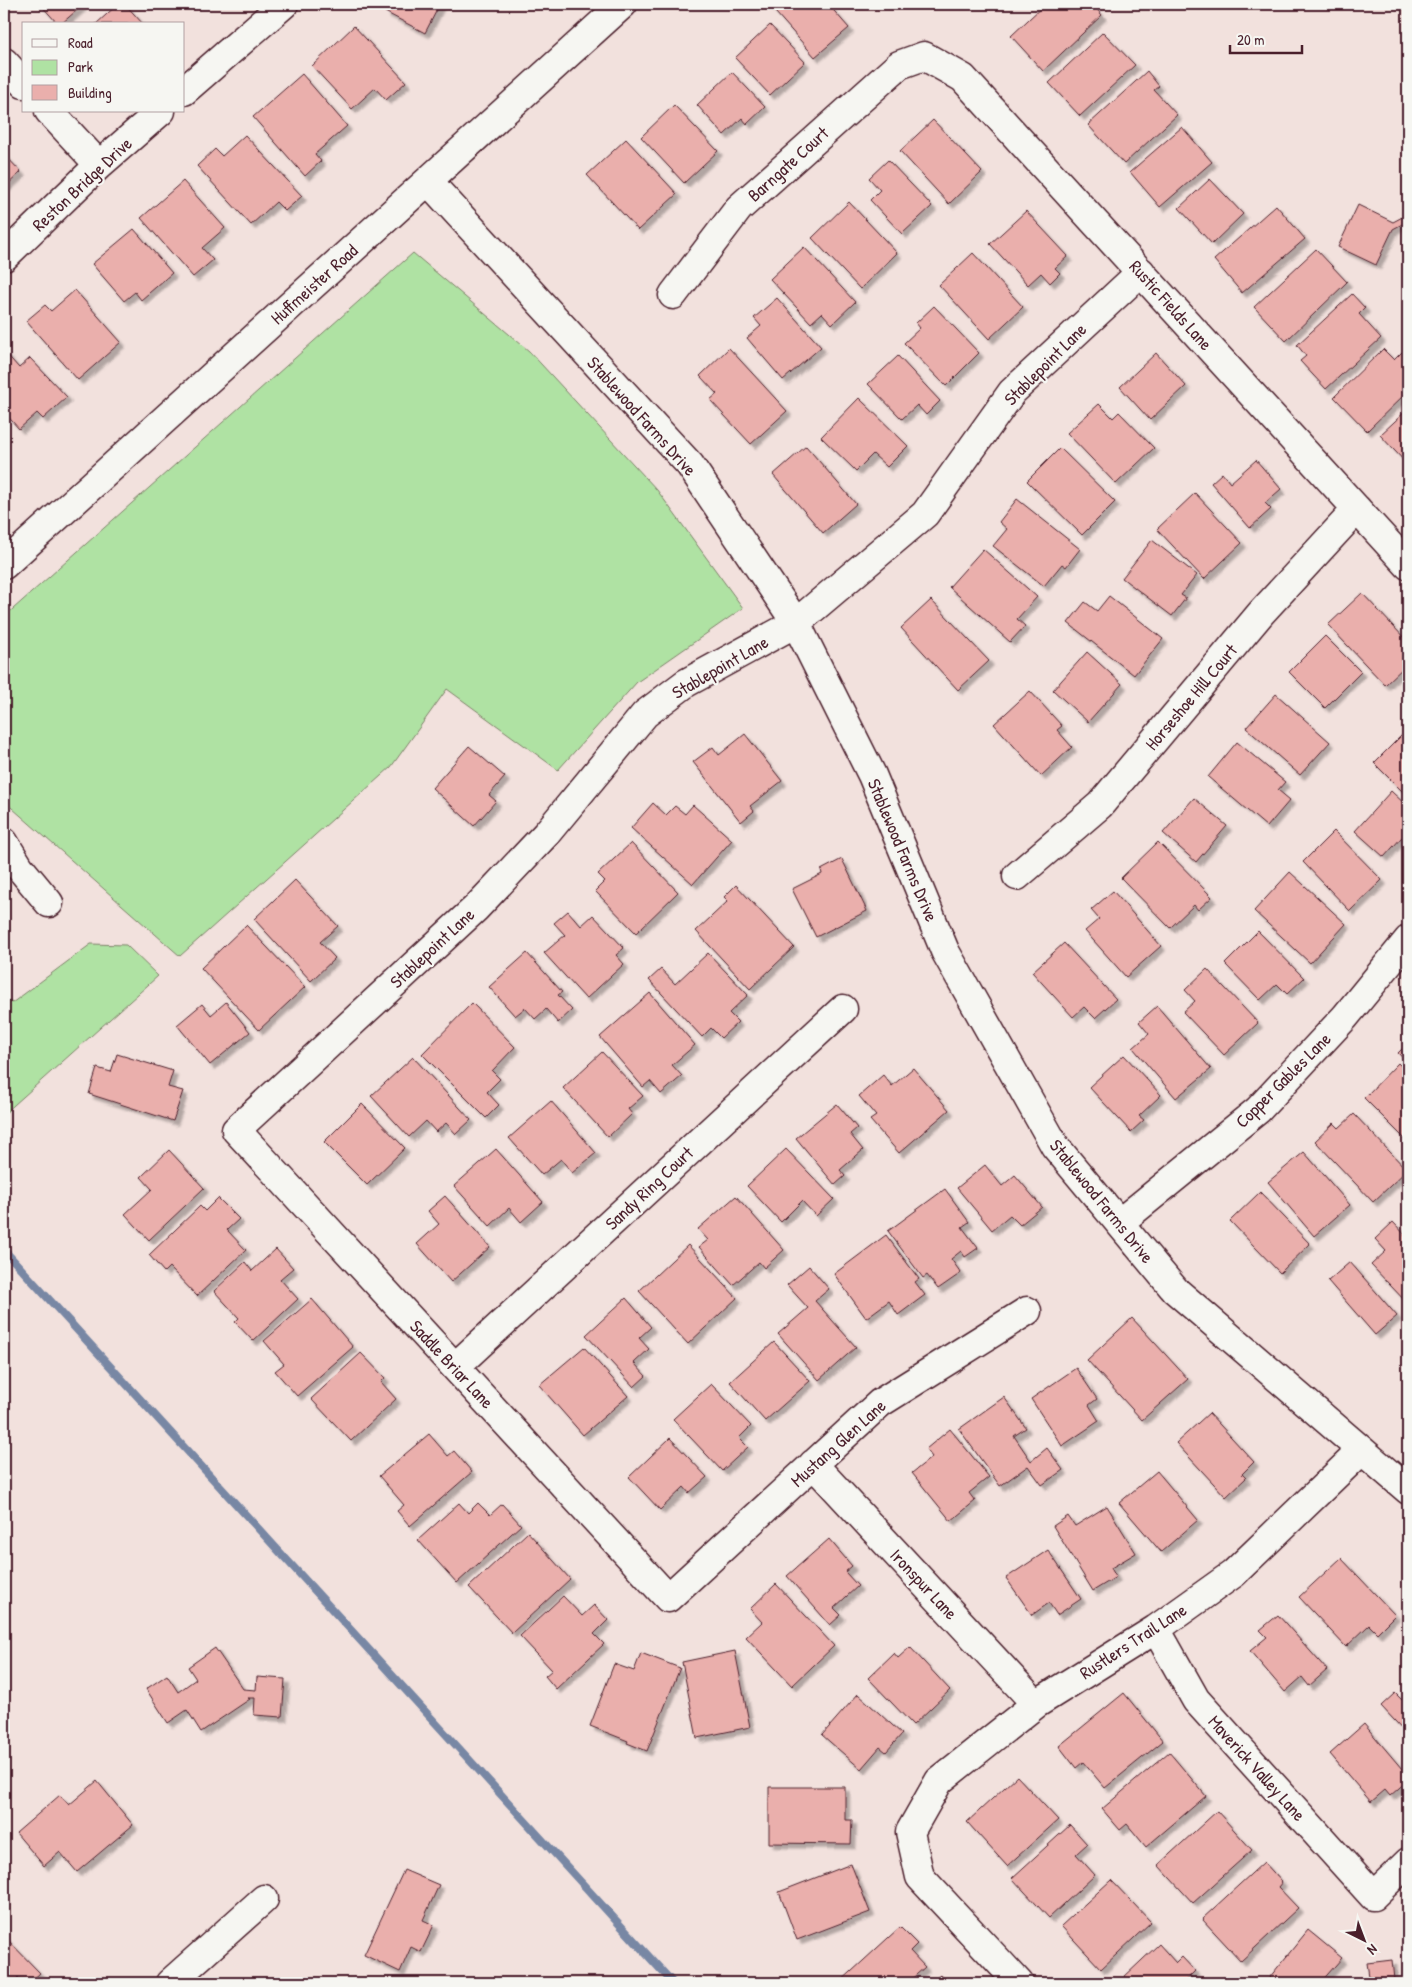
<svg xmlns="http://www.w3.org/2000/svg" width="1412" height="1987" viewBox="0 0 1412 1987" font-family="'Patrick Hand',sans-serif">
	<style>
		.green { fill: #afe2a3; stroke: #7c8067 }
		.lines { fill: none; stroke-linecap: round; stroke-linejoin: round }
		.stream { stroke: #7887a4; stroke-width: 8 }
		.building { fill: #eaafac; stroke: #4a1f2b; filter: url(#shadow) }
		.minor-casing { stroke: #4a1f2b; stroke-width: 31 }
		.minor { stroke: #f6f6f2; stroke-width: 28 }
		.labels { text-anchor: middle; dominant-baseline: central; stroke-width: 4.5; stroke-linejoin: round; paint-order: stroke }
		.street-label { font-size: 18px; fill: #4a1f2b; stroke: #f6f6f2 }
	</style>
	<defs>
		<filter id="shadow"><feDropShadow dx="4.5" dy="4.5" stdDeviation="1" flood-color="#0004"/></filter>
	</defs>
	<rect width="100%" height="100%" fill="#f2e1dd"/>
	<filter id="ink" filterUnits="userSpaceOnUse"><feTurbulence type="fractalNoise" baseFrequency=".02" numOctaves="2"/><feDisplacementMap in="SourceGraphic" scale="10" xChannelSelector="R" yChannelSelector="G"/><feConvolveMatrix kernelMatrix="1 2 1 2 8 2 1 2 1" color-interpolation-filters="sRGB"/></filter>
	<g filter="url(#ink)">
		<path class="green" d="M413 253 529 351 657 490 743 608 637 682 558 770 447 689 391 767 180 956 4 801V617Z
			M91 944 126 945 158 976 4 1114V997L12 1003Z"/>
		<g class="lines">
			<path class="stream" d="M4 1250 673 1983"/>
		</g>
		<path class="building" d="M40 4H84L61 24H58Z
			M118 4H125L143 24H96Z
			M389 4H440L425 33 385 12Z
			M768 4H828L849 28 815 57Z
			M1045 4H1092L1102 15 1043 71 1011 36Z
			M770 25 805 62 770 95 735 58Z
			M354 26 406 82 386 100 375 88 352 109 312 66Z
			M1103 32 1135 65 1080 116 1049 83Z
			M1147 71 1159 86 1154 90 1177 115 1124 164 1088 125Z
			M732 72 765 107 747 124 742 118 724 135 697 105Z
			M302 74 347 126 315 154 321 161 305 176 253 117Z
			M674 105 718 151 684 183 641 137Z
			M933 120 982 172 949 204 900 151Z
			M1182 127 1212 162 1160 207 1130 172Z
			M245 135 302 196 285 211 276 202 251 225 197 166 215 149 222 156Z
			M626 139 677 194 638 230 587 175Z
			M4 154 21 172 4 188Z
			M888 160 932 206 902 234 870 200 880 190 869 178Z
			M1210 179 1243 214 1212 244 1179 208Z
			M183 181 225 228 202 248 213 260 193 277 141 218Z
			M849 202 897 253 860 289 812 238Z
			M1276 205 1305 239 1242 293 1214 260Z
			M1358 205 1393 222 1408 214V221L1393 229 1376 265 1338 247Z
			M1026 211 1068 256 1055 268 1060 273 1050 283 1041 273 1028 285 990 244Z
			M134 229 172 273 141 300 135 292 124 301 92 264Z
			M804 247 855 302 832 324 822 313 811 323 770 279Z
			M1316 249 1347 282 1286 341 1254 307Z
			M973 253 1023 307 989 339 939 285Z
			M75 290 121 342 78 380 26 321 45 305 51 311Z
			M1352 294 1365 308 1359 314 1381 338 1326 389 1300 361 1306 356 1297 345Z
			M777 298 821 347 783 380 747 338 761 326 754 318Z
			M934 306 979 353 946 386 904 343 920 328 916 323Z
			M729 348 787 411 751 444 710 400 717 394 700 376Z
			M1383 349 1394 360 1402 352 1408 358V391L1367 431 1334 397Z
			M4 351 19 368 30 358 67 397 43 419 37 413 19 429 4 412Z
			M1156 353 1186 386 1150 420 1120 387Z
			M898 356 940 401 926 415 917 405 902 419 868 384Z
			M859 398 908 446 887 467 873 454 856 471 821 437Z
			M1099 404 1113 418 1119 412 1154 448 1116 484 1067 433Z
			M1408 409V465L1380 435Z
			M806 446 856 504 823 533 773 475Z
			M1060 448 1115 502 1082 535 1027 481Z
			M1256 460 1281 489 1265 503 1271 509 1250 528 1211 483 1222 473 1230 483Z
			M1195 493 1242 543 1204 579 1157 529Z
			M1017 499 1080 549 1066 567 1062 564 1044 586 993 546 1007 529 999 522Z
			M1152 540 1197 575 1181 595 1186 598 1172 616 1122 578Z
			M983 549 1037 597 1017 619 1025 626 1010 642 949 587Z
			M1362 593 1408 642V663L1385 685 1328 625Z
			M1109 596 1163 639 1134 675 1068 623 1085 602 1097 611Z
			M931 600 989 661 958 690 901 628Z
			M1325 636 1361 672 1325 708 1289 672Z
			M1087 652 1122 684 1088 722 1053 690Z
			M1030 691 1062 726 1057 730 1072 747 1041 776 994 724Z
			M1276 694 1330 742 1300 775 1246 728Z
			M1407 730 1408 732V797L1374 763Z
			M745 734 782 781 750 806 754 811 741 822 693 762 713 747 719 755Z
			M1237 742 1285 782 1278 790 1290 800 1267 827 1208 777Z
			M469 746 505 777 489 795 496 801 474 826 432 788Z
			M1391 791 1408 807V842L1402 837 1384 857 1355 831Z
			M1194 798 1227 826 1196 862 1163 833Z
			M653 803 666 815 675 806 685 814 693 805 732 840 693 884 631 828Z
			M1334 831 1382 880 1350 911 1303 862Z
			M1158 842 1212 897 1198 910 1194 905 1170 928 1121 878Z
			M631 843 678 892 636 933 595 891 605 881 598 874Z
			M842 859 867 911 816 937 792 889 822 874 821 870Z
			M1290 872 1346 924 1310 963 1254 911Z
			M295 880 338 926 320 942 335 958 311 981 254 919Z
			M736 885 794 947 750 989 696 931 728 901 724 897Z
			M1113 891 1161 946 1126 977 1085 931 1099 919 1091 910Z
			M568 911 581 926 593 915 624 948 616 955 624 964 586 999 544 953 565 935 554 923Z
			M246 925 305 987 259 1030 201 968Z
			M1258 931 1304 978 1287 994 1277 984 1260 1000 1225 964Z
			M1064 943 1116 999 1095 1018 1084 1007 1073 1017 1032 972Z
			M527 953 562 992 558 995 572 1010 558 1023 546 1009 535 1019 525 1008 515 1016 489 987Z
			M708 953 748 995 729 1013 738 1022 721 1038 711 1028 702 1037 649 980 661 969 675 984Z
			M1207 969 1258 1023 1224 1055 1183 1012 1195 1001 1185 990Z
			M650 993 695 1045 672 1065 682 1076 661 1094 650 1081 643 1087 600 1037Z
			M226 1002 250 1032 210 1065 177 1025 202 1004 211 1015Z
			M472 1003 515 1047 492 1071 500 1079 487 1092 499 1105 486 1118 422 1054Z
			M1157 1006 1211 1069 1176 1098 1133 1048 1149 1034 1139 1022Z
			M1408 1043V1064L1398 1053Z
			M602 1052 643 1096 628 1109 632 1114 608 1137 563 1088Z
			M117 1054 173 1071 168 1087 183 1091 173 1121 89 1094 97 1068 111 1072Z
			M1124 1055 1161 1095 1139 1116 1144 1120 1131 1132 1089 1087Z
			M413 1057 471 1120 456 1134 446 1123 436 1132 426 1121 409 1137 371 1096Z
			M1398 1063 1408 1073V1133L1404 1138 1364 1098Z
			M913 1068 949 1110 899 1153 870 1120 876 1116 859 1096 883 1075 892 1086Z
			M551 1101 596 1153 572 1173 561 1159 542 1175 509 1138Z
			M362 1104 405 1148 367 1185 324 1142Z
			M837 1104 857 1128 850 1134 863 1150 840 1170 845 1176 835 1185 796 1138Z
			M1354 1114 1407 1170 1373 1202 1315 1141 1334 1123 1339 1128Z
			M496 1149 543 1202 521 1222 509 1208 490 1226 454 1186Z
			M786 1149 834 1199 816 1216 802 1201 781 1222 747 1186Z
			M169 1150 204 1188 149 1240 125 1214 152 1189 141 1177Z
			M1304 1152 1350 1205 1314 1236 1268 1182Z
			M985 1165 1002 1186 1015 1175 1042 1207 1020 1225 1010 1215 992 1230 957 1188Z
			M945 1189 969 1222 962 1227 978 1248 965 1257 961 1251 951 1259 961 1273 938 1289 927 1275 923 1278 888 1231Z
			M1260 1192 1310 1244 1280 1273 1230 1221Z
			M445 1196 490 1247 451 1282 417 1244 439 1224 428 1211Z
			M736 1196 784 1250 764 1268 759 1262 733 1285 699 1247 708 1240 698 1229Z
			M218 1198 239 1219 227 1230 246 1250 197 1296 169 1267 164 1272 149 1255 200 1206 205 1211Z
			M1393 1222 1408 1238V1304L1371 1265 1386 1251 1375 1239Z
			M886 1235 919 1279 915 1282 925 1295 898 1315 889 1301 866 1318 834 1274Z
			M688 1245 737 1298 688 1344 639 1291Z
			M276 1249 293 1268 280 1279 298 1299 253 1341 235 1322 239 1318 214 1291 245 1262 252 1271Z
			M1350 1262 1397 1316 1375 1335 1328 1281Z
			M809 1266 829 1289 815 1301 856 1347 819 1380 778 1334 808 1308 787 1285Z
			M626 1298 651 1327 639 1338 649 1349 634 1363 646 1376 634 1387 586 1335Z
			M312 1299 353 1347 297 1396 275 1371 284 1364 264 1341Z
			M1132 1318 1188 1379 1142 1420 1087 1360Z
			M774 1342 810 1381 765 1421 730 1382Z
			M584 1347 628 1396 583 1435 539 1385Z
			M361 1353 385 1378 381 1382 396 1399 351 1441 311 1399Z
			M1076 1368 1097 1399 1089 1405 1099 1421 1062 1446 1031 1399Z
			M711 1384 751 1426 739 1438 748 1447 722 1471 673 1419Z
			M1004 1397 1026 1428 1014 1436 1031 1461 1047 1448 1063 1470 1042 1485 1028 1466 1000 1486 959 1429Z
			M1209 1413 1254 1462 1242 1474 1246 1478 1226 1497 1176 1443Z
			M950 1429 989 1477 969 1493 975 1501 951 1521 912 1473 932 1457 926 1449Z
			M429 1434 448 1456 454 1451 472 1472 410 1526 397 1511 404 1505 379 1476Z
			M670 1438 707 1477 689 1493 684 1487 660 1510 629 1477Z
			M1157 1471 1198 1520 1161 1552 1119 1503Z
			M459 1503 468 1513 478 1503 490 1515 502 1504 521 1525 457 1583 418 1540Z
			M1107 1506 1136 1553 1111 1568 1116 1577 1093 1591 1053 1526 1068 1516 1075 1526Z
			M528 1532 570 1579 512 1633 469 1587Z
			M829 1539 852 1566 845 1572 858 1586 834 1608 841 1615 830 1625 787 1576Z
			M1048 1550 1081 1599 1057 1615 1049 1603 1032 1615 1006 1578Z
			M1341 1558 1395 1615 1377 1633 1369 1625 1346 1647 1299 1597Z
			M776 1584 834 1646 792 1686 746 1637 762 1622 750 1609Z
			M563 1596 582 1616 594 1605 608 1620 594 1634 604 1644 556 1689 545 1676 552 1670 520 1636Z
			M1278 1615 1327 1670 1309 1686 1302 1677 1285 1692 1250 1651 1267 1637 1260 1630Z
			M910 1647 950 1690 913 1725 868 1678 894 1653 898 1658Z
			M215 1648 243 1689 256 1690 257 1677 285 1679 282 1717 254 1715 255 1698H248L250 1699 201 1732 187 1710 168 1723 146 1689 167 1675 178 1692 196 1679 188 1667Z
			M735 1651 750 1727 697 1738 682 1662Z
			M641 1653 680 1668 647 1751 627 1743 628 1741 590 1726 614 1664 634 1671Z
			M1124 1693 1163 1741 1105 1788 1083 1762 1076 1768 1059 1746Z
			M1395 1693 1402 1700 1408 1694V1735L1381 1706Z
			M858 1694 902 1734 886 1752 880 1747 861 1769 822 1735Z
			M1364 1724 1408 1776V1780L1390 1796 1385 1790 1371 1802 1330 1754Z
			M1169 1752 1206 1796 1146 1847 1127 1824 1120 1830 1102 1809Z
			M1017 1776 1058 1820 1007 1866 967 1822Z
			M97 1781 133 1825 77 1872 60 1852 44 1866 16 1833 60 1795 69 1805Z
			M769 1787H845V1820H852L851 1844 769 1843Z
			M1217 1811 1252 1850 1193 1903 1158 1865Z
			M1070 1825 1087 1844 1076 1854 1095 1875 1049 1918 1012 1878Z
			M1264 1862 1282 1882 1278 1887 1298 1908 1241 1961 1202 1919Z
			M851 1864 870 1912 797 1940 779 1892Z
			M404 1870 439 1885 423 1920 434 1925 421 1952 411 1947 400 1972 364 1955Z
			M1111 1880 1151 1922 1101 1969 1061 1926Z
			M900 1927 917 1944 910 1951 925 1967 907 1983H839Z
			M1308 1930 1342 1958 1320 1983H1265Z
			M4 1936 40 1973 29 1983H24L18 1977 12 1983H4Z
			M1159 1944 1176 1963 1182 1957 1195 1971 1183 1983H1128L1123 1978Z
			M1392 1960 1394 1980 1408 1978V1983H1370L1367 1963Z
			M940 1975 947 1983H930Z"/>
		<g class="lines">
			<defs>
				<path id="minor" d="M4 62 24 84
					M184 91 284 4
					M49 111 99 165
					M428 181 690 465 796 623 872 775 945 951 1055 1146 1175 1290 1408 1490
					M4 257 99 165 161 111
					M673 295 739 208 899 65 924 56 963 78 1408 565
					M4 565 623 4
					M4 842 20 868 49 903
					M1017 876 1100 805 1261 613 1357 509
					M1119 1223 1258 1110 1345 1017 1408 940
					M1027 1311 880 1403 668 1598 236 1130 476 908 546 834 645 714 686 683 796 623 925 514 1012 392 1141 272
					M455 1367 843 1009
					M813 1464 1036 1704
					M1156 1629 1196 1700 1373 1896 1408 1862
					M170 1983 264 1899
					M1019 1983 920 1877 910 1832 939 1781 1036 1704 1156 1629 1233 1574 1361 1451"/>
			</defs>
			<use href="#minor" class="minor-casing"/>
			<use href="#minor" class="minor"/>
		</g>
	</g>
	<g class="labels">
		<g class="street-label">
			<text transform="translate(788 164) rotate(-42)">Barngate Court</text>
			<text transform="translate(82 184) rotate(-43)">Reston Bridge Drive</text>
			<text transform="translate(314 284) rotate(-42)">Huffmeister Road</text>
			<text transform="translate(1171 305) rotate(48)">Rustic Fields Lane</text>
			<text transform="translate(1045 364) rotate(-45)">Stablepoint Lane</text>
			<text transform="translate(642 416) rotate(48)">Stablewood Farms Drive</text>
			<text transform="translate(720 667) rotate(-30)">Stablepoint Lane</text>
			<text transform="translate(1191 697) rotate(-50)">Horseshoe Hill Court</text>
			<text transform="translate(903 850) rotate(67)">Stablewood Farms Drive</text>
			<text transform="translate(432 948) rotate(-43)">Stablepoint Lane</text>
			<text transform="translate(1283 1080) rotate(-45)">Copper Gables Lane</text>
			<text transform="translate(649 1188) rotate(-43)">Sandy Ring Court</text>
			<text transform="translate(1102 1201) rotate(51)">Stablewood Farms Drive</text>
			<text transform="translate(452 1364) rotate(47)">Saddle Briar Lane</text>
			<text transform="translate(838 1443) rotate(-42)">Mustang Glen Lane</text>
			<text transform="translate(924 1584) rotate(47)">Ironspur Lane</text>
			<text transform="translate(1133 1641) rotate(-33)">Rustlers Trail Lane</text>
			<text transform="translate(1257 1768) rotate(48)">Maverick Valley Lane</text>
		</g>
	</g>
	<rect width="1412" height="1987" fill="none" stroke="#f6f6f2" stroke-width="20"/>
	<rect x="10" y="10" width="1392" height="1967" fill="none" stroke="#4a1f2b" stroke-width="2" filter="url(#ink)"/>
	<rect x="22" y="22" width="162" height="90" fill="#f6f6f2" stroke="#b1a0a2"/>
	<rect x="32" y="39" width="25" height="8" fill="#f6f6f2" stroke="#b1a0a2"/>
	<text x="68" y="48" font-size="15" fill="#4a1f2b">Road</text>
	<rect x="32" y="60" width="25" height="15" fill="#afe2a3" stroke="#b1a0a2"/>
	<text x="68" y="72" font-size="15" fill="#4a1f2b">Park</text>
	<rect x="32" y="85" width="25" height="15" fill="#eaafac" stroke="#b1a0a2"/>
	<text x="68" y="98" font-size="15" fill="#4a1f2b">Building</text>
	<g transform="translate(1364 1940) rotate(138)" stroke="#f6f6f2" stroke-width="4" paint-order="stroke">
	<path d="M0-4L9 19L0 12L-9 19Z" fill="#4a1f2b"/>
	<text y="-8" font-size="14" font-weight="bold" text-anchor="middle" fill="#4a1f2b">N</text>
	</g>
	<path d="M1230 45v8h72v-8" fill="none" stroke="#4a1f2b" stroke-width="2.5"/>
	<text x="1237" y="45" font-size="15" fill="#4a1f2b" stroke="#f6f6f2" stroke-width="4" paint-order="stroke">20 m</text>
</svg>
